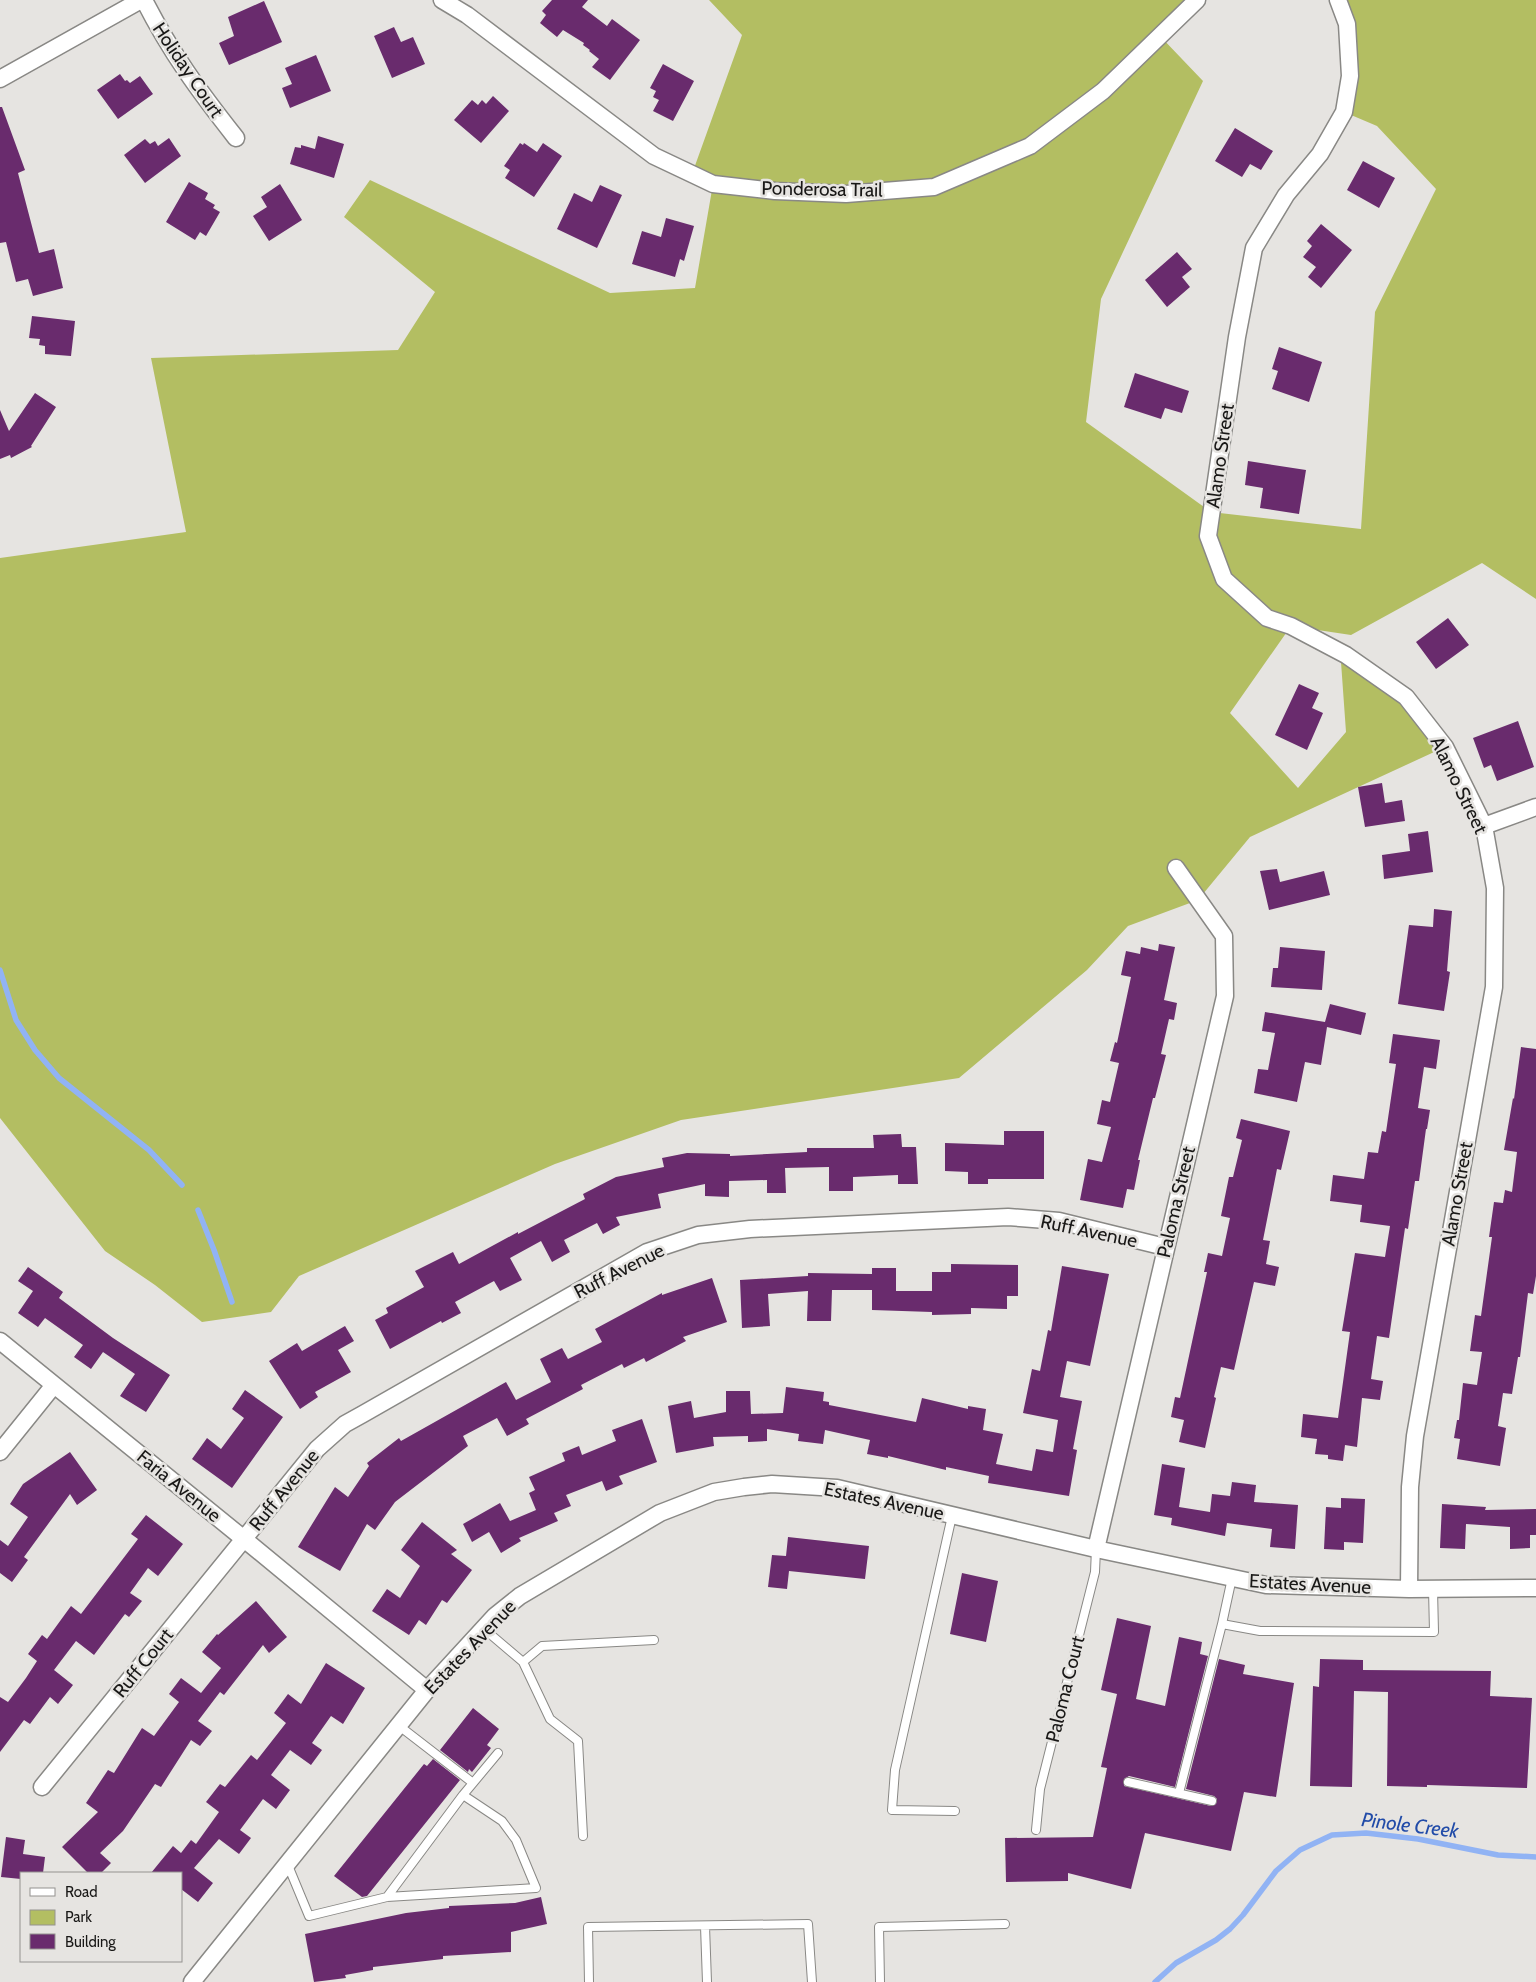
<svg xmlns="http://www.w3.org/2000/svg" width="1536" height="1982" viewBox="0 0 1536 1982" font-family="Cabin,sans-serif">
	<style>
		.green { fill: #b3be62 }
		.lines { fill: none; stroke-linecap: round; stroke-linejoin: round }
		.stream { stroke: #91b3f4; stroke-width: 5.5 }
		.building { fill: #692b6d }
		.service-casing { stroke: #898885; stroke-width: 10 }
		.minor-casing { stroke: #898885; stroke-width: 19 }
		.service { stroke: #fff; stroke-width: 8 }
		.minor { stroke: #fff; stroke-width: 16 }
		.labels { text-anchor: middle; dominant-baseline: central; stroke-width: 5; stroke-linejoin: round; paint-order: stroke }
		.street-label { font-size: 19px; fill: #191817; stroke: #e6e4e1 }
		.water-label { font-size: 20px; font-style: italic; fill: #214ba8; stroke: #e6e4e1 }
	</style>
	<rect width="100%" height="100%" fill="#e6e4e1"/>
	<path class="green" d="M709 0H1197L1160 36 1203 81 1101 299 1086 422 1211 512 1361 529 1375 312 1436 189 1377 126 1344 112 1338 0H1536V599L1482 563 1351 635 1291 626 1230 713 1298 788 1346 732 1341 662 1406 697 1445 747 1250 837 1198 900 1128 926 1087 970 959 1078 681 1120 555 1164 299 1276 271 1312 202 1322 155 1285 105 1251 0 1118V558L186 532 151 358 398 350 435 292 344 217 370 180 610 293 695 288 713 184 692 174 742 35Z"/>
	<g class="lines">
		<path class="stream" d="M0 970 16 1020 35 1050 59 1078 149 1150 182 1185
			M198 1210 214 1250 232 1302
			M1155 1982 1176 1963 1216 1940 1230 1929 1243 1915 1276 1871 1300 1850 1332 1835 1366 1833 1418 1839 1498 1855 1536 1857"/>
	</g>
	<path class="building" d="M552 0H588L582 7 607 26 612 19 640 40 610 80 592 67 599 59 589 51 590 50 583 45 584 43 563 30 557 37 540 23 546 15 542 11Z
		M264 1 282 42 229 65 219 43 234 36 228 17Z
		M394 27 401 42 413 37 425 64 392 78 374 36Z
		M316 55 331 91 290 108 282 88 292 84 285 68Z
		M663 64 694 81 673 121 653 111 659 100 653 97 656 91 650 88Z
		M120 74 125 81 127 80 130 83 140 76 153 94 118 119 97 90Z
		M493 96 509 111 481 143 454 120 472 100 478 105 482 100 486 104Z
		M0 107H2L25 170 18 173 39 253 54 249 63 288 33 296 28 279 16 282 6 242 0 243Z
		M1235 128 1273 151 1261 170 1250 164 1242 177 1215 161Z
		M318 136 344 144 334 178 290 164 295 147 301 148V145L315 149Z
		M169 138 181 156 145 183 124 155 145 139 150 144 155 141 158 146Z
		M520 143 523 145 524 143 537 152 543 143 562 156 534 197 505 178 510 170 504 166Z
		M1363 161 1395 178 1379 208 1347 190Z
		M189 182 208 193 205 199 215 205 213 208 220 212 206 236 200 232 195 240 166 222Z
		M280 184 302 220 269 241 253 216 267 207 261 197Z
		M600 185 622 195 597 248 557 229 574 193 592 202Z
		M666 218 694 226 684 261 680 259 675 277 632 264 642 231 661 237Z
		M1321 224 1352 250 1321 288 1308 277 1316 267 1303 257 1312 246 1307 241Z
		M1177 252 1192 269 1182 277 1190 287 1167 307 1145 280Z
		M32 316 75 321 71 356 45 354V346L39 345 40 339 29 338Z
		M1279 347 1322 362 1309 402 1272 389 1278 371 1272 369Z
		M1135 373 1189 391 1182 413 1165 408 1161 419 1124 407Z
		M35 393 56 407 31 446 32 447 11 458 10 455 0 459V410L9 431Z
		M1248 461 1306 470 1299 514 1260 508 1263 488 1245 485Z
		M1448 618 1469 645 1436 669 1416 642Z
		M1299 684 1319 693 1312 708 1323 713 1307 750 1275 735Z
		M1518 721 1534 767 1497 781 1491 765 1484 768 1473 738Z
		M1382 783 1385 803 1402 800 1405 821 1365 827 1358 787Z
		M1428 831 1433 872 1384 879 1382 855 1410 851 1408 834Z
		M1277 869 1280 882 1324 871 1330 895 1269 910 1260 871Z
		M1434 909 1452 911 1447 971 1450 972 1444 1011 1398 1004 1409 925 1433 927Z
		M1159 944 1175 947 1164 1000 1177 1003 1174 1020 1169 1019 1161 1054 1166 1055 1155 1098H1153L1138 1160H1140L1134 1190 1127 1189 1123 1208 1080 1200 1088 1159 1102 1162 1111 1127 1097 1124 1102 1100 1110 1102 1119 1063 1110 1061 1115 1042 1117 1043 1131 977 1121 975 1126 951 1140 954 1141 947 1158 951Z
		M1280 947 1325 951 1322 990 1271 987 1273 968H1278Z
		M1330 1004 1366 1013 1361 1035 1327 1027 1321 1065 1305 1062 1297 1102 1254 1093 1258 1069 1268 1070 1275 1033 1262 1031 1265 1012 1325 1022Z
		M1393 1034 1440 1040 1436 1069 1424 1067 1418 1108 1430 1110 1427 1129H1426L1419 1181H1415L1408 1229 1405 1228 1389 1338 1377 1336 1371 1379 1383 1381 1380 1400 1362 1398 1357 1447 1345 1445 1343 1461 1328 1459V1455L1315 1454 1317 1439 1301 1437 1303 1414 1338 1418 1350 1332 1342 1331 1355 1253 1385 1257 1390 1226 1360 1222 1362 1205 1330 1201 1333 1175 1364 1179 1368 1152 1378 1153 1382 1131 1386 1132 1396 1064 1389 1063Z
		M1521 1047 1536 1049V1276L1533 1294 1528 1293 1520 1357H1518L1512 1394 1503 1393 1498 1426 1506 1428 1500 1466 1457 1459 1460 1439 1454 1438 1457 1420H1459L1463 1383 1477 1385 1482 1352 1470 1351 1475 1315 1481 1316 1492 1237H1489L1494 1202 1503 1203 1505 1190 1512 1192 1517 1152 1504 1150 1513 1098 1514 1099Z
		M1241 1119 1290 1131 1281 1170 1277 1169 1263 1240 1270 1241 1266 1264 1279 1267 1275 1286 1254 1282 1234 1370 1221 1367 1214 1397 1216 1398 1205 1448 1179 1442 1184 1420 1171 1417 1175 1397 1180 1398 1207 1272H1204L1208 1253 1222 1256 1230 1218 1221 1216 1229 1177H1233L1242 1140 1236 1138Z
		M1004 1131H1044V1179H988V1184H968V1172L945 1171V1143L1004 1145Z
		M901 1134 902 1147H916L918 1184H898V1175L853 1177V1191H829V1167L785 1168 786 1193H767V1180L729 1181V1197L705 1196V1184L658 1194 661 1208 616 1217 620 1225 603 1234 597 1223 564 1240 570 1252 552 1262 541 1241 510 1258 522 1280 500 1291 494 1281 455 1302 461 1313 442 1323 441 1321 390 1349 375 1320 388 1313 386 1308 424 1287 415 1271 453 1252 459 1264 518 1232V1234L585 1199 583 1194 616 1177 664 1167 662 1158 687 1153 730 1154V1156L807 1152V1148H874L873 1135Z
		M951 1264 1018 1265V1296H1007V1309L971 1308V1314L932 1315V1312L872 1310V1290H832L831 1321H807L808 1291 768 1294 770 1326 742 1328 740 1280 808 1276V1273L872 1274V1268H896V1291H932V1272H951Z
		M1062 1266 1109 1274 1090 1366 1067 1361 1060 1397 1082 1401 1073 1449 1077 1450 1069 1496 988 1483 989 1476 946 1467V1470L888 1456V1458L867 1454 870 1440 825 1430 823 1444 798 1441 799 1434 767 1429V1441L748 1442V1436L713 1437 714 1446 676 1453 668 1406 691 1401 694 1418 726 1412V1391H750L751 1414 783 1413 786 1387 824 1392 823 1401 829 1402V1405L916 1422 922 1398 968 1409V1406L986 1409 983 1430 1003 1434 996 1464 1032 1471 1036 1449 1053 1452 1058 1420 1023 1413 1032 1369 1040 1371 1048 1330 1051 1331Z
		M28 1267 63 1292 59 1298 113 1338 170 1375 146 1412 120 1396 135 1374 103 1352 91 1369 74 1357 83 1345 45 1318 38 1327 18 1313 33 1291 18 1281Z
		M712 1278 727 1322 683 1337 686 1341 646 1362 644 1358 624 1368 622 1364 581 1385 583 1389 526 1419 529 1424 507 1436 497 1418 463 1436 468 1446 395 1502 375 1530 367 1524 340 1571 298 1547 335 1487 348 1497 369 1466 367 1463 399 1438 401 1441 506 1382 516 1400 551 1382 540 1359 562 1348 568 1359 602 1342 595 1329 662 1293V1295Z
		M345 1326 354 1341 338 1350 351 1372 315 1392 318 1397 300 1409 269 1361 297 1343 302 1351Z
		M245 1390 283 1417 232 1488 192 1459 207 1438 221 1449 244 1418 232 1409Z
		M642 1419 657 1462 619 1476 623 1484 606 1491 602 1481 566 1495 571 1506 554 1513 558 1521 519 1538 521 1541 501 1553 489 1532 472 1542 463 1524 500 1503 510 1521 536 1510 529 1493 535 1490 529 1477 565 1461 562 1453 579 1446 582 1455 616 1441 612 1430Z
		M70 1452 97 1490 77 1505 70 1494 24 1557 28 1560 12 1582 0 1573V1540L8 1546 28 1517 10 1504 23 1484Z
		M1162 1464 1185 1468 1179 1507 1210 1512 1212 1494 1230 1496 1232 1482 1256 1485 1254 1502 1298 1505 1295 1549 1270 1547 1272 1529 1227 1523 1225 1536 1171 1525 1172 1518 1154 1515Z
		M1341 1498 1365 1499 1363 1543 1344 1542V1550L1324 1549 1326 1507 1341 1508Z
		M1442 1504 1486 1507 1485 1510 1536 1509V1535H1530V1548L1510 1549V1527L1466 1524 1465 1549 1440 1548Z
		M146 1515 183 1544 158 1576 148 1568 130 1593 142 1601 129 1617 125 1614 94 1655 76 1641 54 1670 73 1685 58 1704 50 1697 30 1724 24 1720 0 1752V1697L8 1702 26 1678 37 1661 28 1654 42 1635 47 1639 71 1606 81 1614 138 1539 131 1534Z
		M422 1522 457 1550 451 1554 472 1570 447 1603 442 1600 426 1625 419 1620 409 1635 372 1611 387 1589 400 1598 420 1566 401 1550Z
		M788 1537 869 1546 865 1579 789 1571 787 1589 768 1587 772 1555 786 1556Z
		M962 1573 998 1581 986 1642 950 1634Z
		M256 1601 287 1637 269 1653 263 1645 224 1695 220 1692 198 1721 212 1731 200 1746 191 1740 161 1787 155 1784 123 1831 100 1853 111 1863 101 1873H88L62 1847 98 1812 86 1803 108 1770 114 1773 142 1728 154 1736 179 1702 169 1694 181 1678 201 1693 221 1668 202 1652 217 1634 218 1635Z
		M1117 1618 1151 1626 1136 1699 1165 1706 1179 1637 1202 1642 1200 1654 1208 1656 1175 1787 1129 1776 1124 1779V1786L1211 1806 1216 1804 1217 1799 1214 1796 1186 1789 1219 1659 1245 1665 1243 1674 1294 1683 1276 1797 1244 1792 1231 1851 1145 1833 1131 1889 1068 1873V1881L1006 1882 1005 1838 1093 1837 1107 1768 1101 1767 1117 1694 1101 1690Z
		M1320 1659 1363 1660V1670L1491 1671 1490 1696 1532 1698 1527 1788 1427 1785V1787L1387 1786 1388 1692 1354 1691 1352 1787 1310 1786 1313 1686 1319 1687Z
		M326 1663 365 1688 343 1724 331 1716 312 1743 322 1750 311 1765 290 1750 271 1775 290 1790 276 1809 263 1799 240 1830 251 1838 239 1854 219 1839 194 1868 213 1883 198 1902 181 1889V1873H151L173 1846 181 1853 191 1840 196 1844 219 1812 206 1802 220 1784 225 1787 251 1755 257 1760 286 1723 274 1713 288 1694 301 1704Z
		M473 1708 499 1729 487 1745 491 1748 472 1772 469 1769 468 1772 440 1750Z
		M433 1759 460 1780 367 1896 362 1897 334 1876 424 1764 427 1766Z
		M6 1837 25 1840 23 1854 45 1857 43 1873H21V1879L1 1877Z
		M541 1897 547 1924 511 1932V1952L443 1956V1959L373 1967V1970L345 1975 346 1978 314 1982 305 1934 406 1913 449 1908V1906L515 1903Z"/>
	<g class="lines">
		<defs>
			<path id="service" d="M952 1516 895 1770 892 1810 955 1811
				M1232 1578 1222 1624 1260 1631 1434 1632 1433 1589
				M483 1628 523 1662 542 1646 654 1640
				M523 1662 550 1719 578 1741 583 1836
				M398 1725 473 1783
				M1128 1782 1212 1801
				M1179 1793 1222 1624
				M1036 1830 1040 1789 1095 1572 1096 1549
				M287 1863 309 1916 387 1897 536 1888 516 1840 502 1821 463 1795
				M387 1897 463 1795 498 1753
				M705 1926 707 1982
				M589 1982 588 1927 808 1924 812 1982
				M880 1982 879 1927 1005 1924"/>
			<path id="minor" d="M144 0C171 53 199 91 236 138
				M442 0 467 15 654 156 692 174 713 184 775 191 846 194 934 187 1030 146 1103 91 1197 0
				M1338 0 1347 24 1350 76 1344 112 1320 154 1286 195 1254 248 1237 337 1208 536 1224 579 1267 618 1291 626 1346 655 1406 697 1445 747 1484 826 1495 888 1494 987 1415 1436 1410 1487 1409 1589
				M0 79 141 0
				M1484 826 1536 807
				M0 1341 244 1539 427 1690
				M0 1452 54 1385
				M1096 1549 1225 996 1224 936 1176 868
				M42 1787 317 1449 345 1424 363 1414 647 1252 698 1235 750 1229 1008 1217 1059 1221 1165 1247
				M192 1982 427 1690 495 1616 520 1596 660 1513 714 1492 744 1487 772 1484 837 1488 1096 1549 1266 1585 1409 1589 1536 1588"/>
		</defs>
		<use href="#service" class="service-casing"/>
		<use href="#minor" class="minor-casing"/>
		<use href="#service" class="service"/>
		<use href="#minor" class="minor"/>
	</g>
	<g class="labels">
		<g class="street-label">
			<text transform="translate(188 70) rotate(56)">Holiday Court</text>
			<text transform="translate(822 189) rotate(1)">Ponderosa Trail</text>
			<text transform="translate(1220 456) rotate(-82)">Alamo Street</text>
			<text transform="translate(1459 785) rotate(64)">Alamo Street</text>
			<text transform="translate(1457 1194) rotate(-80)">Alamo Street</text>
			<text transform="translate(1176 1202) rotate(-77)">Paloma Street</text>
			<text transform="translate(1089 1231) rotate(12)">Ruff Avenue</text>
			<text transform="translate(619 1271) rotate(-27)">Ruff Avenue</text>
			<text transform="translate(179 1486) rotate(39)">Faria Avenue</text>
			<text transform="translate(284 1490) rotate(-51)">Ruff Avenue</text>
			<text transform="translate(884 1501) rotate(12)">Estates Avenue</text>
			<text transform="translate(1310 1584) rotate(3)">Estates Avenue</text>
			<text transform="translate(470 1647) rotate(-46)">Estates Avenue</text>
			<text transform="translate(143 1663) rotate(-51)">Ruff Court</text>
			<text transform="translate(1065 1689) rotate(-76)">Paloma Court</text>
		</g>
		<g class="water-label">
			<text transform="translate(1410 1825) rotate(7)">Pinole Creek</text>
		</g>
	</g>
	<rect x="20" y="1872" width="162" height="90" fill="#e6e4e1" stroke="#949290"/>
	<rect x="30" y="1888" width="25" height="8" fill="#ffffff" stroke="#949290"/>
	<text x="65" y="1897" font-size="15" fill="#191817">Road</text>
	<rect x="30" y="1910" width="25" height="15" fill="#b3be62" stroke="#949290"/>
	<text x="65" y="1922" font-size="15" fill="#191817">Park</text>
	<rect x="30" y="1934" width="25" height="15" fill="#692b6d" stroke="#949290"/>
	<text x="65" y="1947" font-size="15" fill="#191817">Building</text>
</svg>
